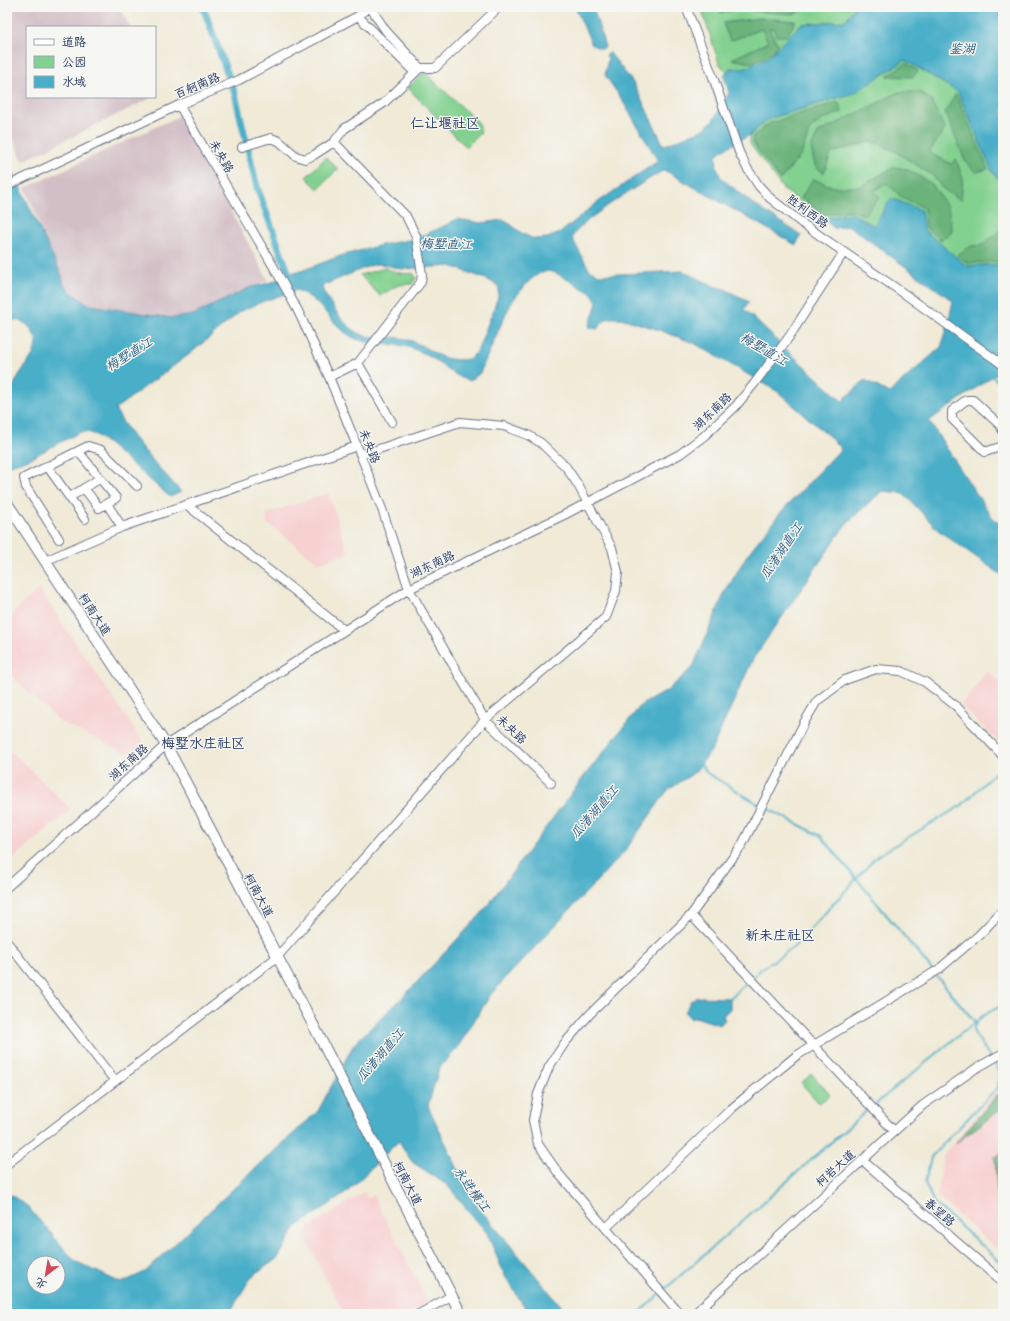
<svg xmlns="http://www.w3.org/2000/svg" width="1010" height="1321" viewBox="0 0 1010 1321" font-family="Delius,'LXGW WenKai TC',sans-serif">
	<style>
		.built { fill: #f7d0d0 }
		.industrial { fill: #d2bec5 }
		.green { fill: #83d190; stroke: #4f8077 }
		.forest { fill: #6ab37a; stroke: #42716c }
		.water { fill: #49aec8; stroke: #326e93; fill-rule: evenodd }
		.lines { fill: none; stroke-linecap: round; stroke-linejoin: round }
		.stream { stroke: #49aec8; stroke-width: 2 }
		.canal { stroke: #49aec8; stroke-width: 7 }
		.minor-casing { stroke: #667088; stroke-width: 10 }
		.major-casing { stroke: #667088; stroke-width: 12 }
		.minor { stroke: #fff; stroke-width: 8 }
		.major { stroke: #fff; stroke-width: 10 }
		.labels { text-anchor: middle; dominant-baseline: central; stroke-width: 3; stroke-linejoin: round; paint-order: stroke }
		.street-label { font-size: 12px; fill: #1b2f5e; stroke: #f6f6f2 }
		.water-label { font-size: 13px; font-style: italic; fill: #2b5b83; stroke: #f6f6f2 }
		.quarter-label { font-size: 14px; fill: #1b2f5e; stroke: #f6f6f2 }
	</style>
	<rect width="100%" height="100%" fill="#f6f6f2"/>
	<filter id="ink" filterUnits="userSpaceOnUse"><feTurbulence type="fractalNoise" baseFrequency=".025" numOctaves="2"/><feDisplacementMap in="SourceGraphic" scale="8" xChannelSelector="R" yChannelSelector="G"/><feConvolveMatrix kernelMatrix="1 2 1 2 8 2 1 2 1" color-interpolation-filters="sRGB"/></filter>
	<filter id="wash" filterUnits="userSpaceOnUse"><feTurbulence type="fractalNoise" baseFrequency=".012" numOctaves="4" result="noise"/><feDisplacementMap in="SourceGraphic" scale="16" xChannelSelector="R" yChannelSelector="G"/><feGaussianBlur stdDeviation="0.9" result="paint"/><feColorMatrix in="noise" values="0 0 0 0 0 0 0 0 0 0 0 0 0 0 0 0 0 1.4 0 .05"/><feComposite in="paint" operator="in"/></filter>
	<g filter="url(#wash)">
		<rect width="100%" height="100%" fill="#f0ead7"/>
		<path class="built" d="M328 493 348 553 319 563 267 523 266 514Z
			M39 589 143 742 139 759 60 722 7 672V618Z
			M987 671 1003 684V747L961 705Z
			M7 747 71 809 7 864Z
			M1003 1084V1254L937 1197 943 1155Z
			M364 1192 367 1198 373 1195 428 1302 406 1314H344L302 1232Z"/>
		<path class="industrial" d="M7 7H120L130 27H27V97H153L23 161 7 125Z
			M179 116 268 280 251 287 193 315 176 319 98 307 82 302 73 294 64 285 25 188Z"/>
		<path class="green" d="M701 7H855L845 21 801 24 767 58 744 69 730 68 726 72 719 63Z
			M905 60 958 92 992 171 1003 185V264L967 266 923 230 891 199 874 226 851 213 824 219 784 190 750 144V135L768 119 854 93Z
			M424 72 478 122 481 132 466 147 408 88Z
			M326 157 338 169 318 189 306 177Z
			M385 268C395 272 403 275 413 273L416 278 412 284 398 285 380 296 360 275Z
			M812 1074 830 1095 819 1103 801 1083Z"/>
		<path class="forest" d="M713 7H743L722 13Z
			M745 7H809L794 14 753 11Z
			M760 18 796 21 787 36H776L774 28 769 29 778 45 767 56 751 63 732 59 768 42 762 29 730 41 723 23Z
			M906 63 918 71 913 77 887 76Z
			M899 92H920L931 100 945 129 929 153 951 164 956 159 963 179 961 200 943 189 932 175 896 152 873 141 831 153 824 173 815 166 811 148 818 133Z
			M956 94 988 169 976 172 966 163 945 112Z
			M838 102 842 112 822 120 810 129 801 155 780 180 753 143V136L770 123Z
			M894 167 907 169 932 184 948 208 952 231 941 240 927 229 924 208 900 196 887 183 874 191 880 197 864 215 851 210 824 215 801 198 813 179 834 187H859Z
			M1003 228V261L968 263 957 255 971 246 982 245Z
			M1003 1093V1108L956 1143 997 1095Z
			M1003 1154V1192L997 1194 995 1157Z"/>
		<path class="water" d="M575 7H593L605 47 602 49 592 45Z
			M855 7H1003V185L992 171 958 92 905 60 854 93 768 119 750 135 719 152 716 157 717 168 720 176 726 182 753 204 801 235 796 245 664 170C647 180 577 222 572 238L589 269 599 275 683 271 716 287 725 289 749 302 744 309 788 351 842 401 865 380 889 393 941 347 946 332 953 301 849 226 834 228 824 219 851 213 874 226 891 198 921 210 924 230 967 266 1003 264V369L929 421 991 516 1003 526V576L939 531 903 493 882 491 846 524 753 659 711 751 695 772 667 791 625 851 491 994 456 1050 439 1068 428 1106 473 1201 568 1314H529L505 1276 487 1233 447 1185 412 1162 399 1141 346 1193 296 1227 278 1258 251 1277 229 1314H7V1192L27 1206 75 1261 121 1283 145 1272 248 1175 318 1111 354 1044 400 1000 482 913 585 775 641 705 668 690 693 667 724 594 747 555 781 512 841 449 825 432V433L778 392 694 343 659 330 621 318H609L605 320 597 329 589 327 596 306 597 302 595 298 589 292 556 273 548 271 540 273 530 280 514 299 506 313 480 373 470 381C453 377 438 359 421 352 412 348 403 345 394 345 377 343 362 344 347 334 329 321 319 298 297 290L264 301 241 311 191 353 115 409C132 440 158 466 181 492L170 497 107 443 96 435 88 432H80L29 459 7 466V399L19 375 33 355 37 343 36 339 31 329 25 323 17 320H7V159L62 276 64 285 73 294 90 305 172 318 193 315 251 287 269 283 297 271H301L340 256 381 245 414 239 440 228 457 219 481 223 503 220 510 224 523 234 534 239 547 238 560 233 598 202 658 161 622 100 605 75 608 58 606 55 610 53 634 84 663 144 665 145 704 129 714 119 729 93 724 76 730 68 744 69 767 58 801 24 845 21ZM378 264 386 265 401 269 451 266 486 279 497 285 499 288 498 297 478 350 470 359C462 360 453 360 445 358 433 354 422 344 409 340 397 336 385 338 373 337 347 335 335 309 323 291L322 286 369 266ZM34 1263H58V1287H34Z
			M697 997 730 998V1009L723 1016 725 1020 720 1025 695 1017 691 1019 685 1013 690 1001Z"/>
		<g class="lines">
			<path class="stream" d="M990 375 1003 385
				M700 763 707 773 760 805
				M764 807 821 836 933 971
				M753 977 761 969 794 947 877 856 962 805 1003 765
				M730 998 750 980
				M990 1057 973 1031C976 1016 990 1012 1003 1005
				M993 1061 1001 1074 997 1088 931 1157 925 1183 934 1203 1003 1264
				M997 1088 1003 1085
				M873 1106 975 1022 935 974
				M663 1291 870 1108
				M638 1314 660 1294"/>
			<path class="canal" d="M203 7 235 94 257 187 292 283"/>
		</g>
	</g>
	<g filter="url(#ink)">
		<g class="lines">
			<defs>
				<path id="minor" d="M370 7 386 31 420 68
					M686 7 713 77 739 152 747 168 759 186 770 198 803 224 906 295 1003 365
					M358 16 415 73
					M179 105 279 276 298 311 329 377 357 446 382 509 409 589 485 720 551 783
					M242 147 271 138 279 141 296 156 305 159 314 155 334 142 344 129 384 103 420 68H435L499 7
					M7 186 179 105 239 80 358 16 370 7
					M358 363 392 422
					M329 377 358 363 421 282 422 274 416 236 406 216 334 142
					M1003 431 1000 425 973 400H966L952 411V419L985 452 1003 446
					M78 451 116 498 99 508 84 488
					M47 466 85 519
					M70 497 99 479
					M107 504 122 527
					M187 505 344 630
					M59 539 26 487 24 478 88 446 101 450 137 486
					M45 561 122 527 357 446
					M7 887 166 745 409 589 564 515 680 454 704 436 735 407 754 384 789 337 844 252
					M691 915 894 1131
					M7 942 115 1081
					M862 1160 1003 1282
					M7 1164 277 957 485 720 606 617 616 591 618 572 612 548 578 485 566 467 541 443 528 435 504 426 460 422 361 455
					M606 1228 731 1109 796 1056 938 970 979 935 1003 910
					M419 1314 451 1296
					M680 1314 559 1174 538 1144 533 1120 538 1094 549 1067 564 1044 589 1015 691 915 742 845 805 721 817 701 845 680 876 669 901 671 925 682 956 706 1003 756
					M694 1314 923 1105 975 1069 1003 1053"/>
				<path id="major" d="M7 503 166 745 318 1034 461 1314"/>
			</defs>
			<use href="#minor" class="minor-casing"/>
			<use href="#major" class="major-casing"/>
			<use href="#minor" class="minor"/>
			<use href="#major" class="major"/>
		</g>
	</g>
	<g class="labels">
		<g class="street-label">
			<text transform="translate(197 85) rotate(-23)">百舸南路</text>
			<text transform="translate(222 156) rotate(60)">未央路</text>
			<text transform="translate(808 211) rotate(36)">胜利西路</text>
			<text transform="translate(712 411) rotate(-44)">湖东南路</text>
			<text transform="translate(370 446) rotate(68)">未央路</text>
			<text transform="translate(432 564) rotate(-25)">湖东南路</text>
			<text transform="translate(95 614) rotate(57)">柯南大道</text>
			<text transform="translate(512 729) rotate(43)">未央路</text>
			<text transform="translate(128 762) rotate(-42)">湖东南路</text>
			<text transform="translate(259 895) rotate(62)">柯南大道</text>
			<text transform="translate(835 1168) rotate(-42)">柯岩大道</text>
			<text transform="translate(408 1183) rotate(63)">柯南大道</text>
			<text transform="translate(940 1212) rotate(41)">春望路</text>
		</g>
		<g class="water-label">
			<text x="962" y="48">鉴湖</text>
			<text transform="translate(446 244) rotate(1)">梅墅直江</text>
			<text transform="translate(764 349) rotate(31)">梅墅直江</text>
			<text transform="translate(129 354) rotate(-32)">梅墅直江</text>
			<text transform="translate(781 551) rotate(-56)">瓜渚湖直江</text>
			<text transform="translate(594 812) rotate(-49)">瓜渚湖直江</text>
			<text transform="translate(380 1055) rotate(-49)">瓜渚湖直江</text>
			<text transform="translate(472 1189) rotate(54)">永进横江</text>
		</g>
		<g class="quarter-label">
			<text x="445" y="123">仁让堰社区</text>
			<text x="203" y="743">梅墅水庄社区</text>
			<text x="780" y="935">新未庄社区</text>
		</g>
	</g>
	<rect width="1010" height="1321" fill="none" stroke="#f6f6f2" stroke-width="24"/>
	<rect x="26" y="26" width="130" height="72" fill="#f6f6f2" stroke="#9ea6b7"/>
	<rect x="34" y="39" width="20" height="6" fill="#ffffff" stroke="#9ea6b7"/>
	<text x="62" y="46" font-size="12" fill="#1b2f5e">道路</text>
	<rect x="34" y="56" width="20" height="12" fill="#83d190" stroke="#9ea6b7"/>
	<text x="62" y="66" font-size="12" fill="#1b2f5e">公园</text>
	<rect x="34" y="76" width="20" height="12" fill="#49aec8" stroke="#9ea6b7"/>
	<text x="62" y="86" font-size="12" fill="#1b2f5e">水域</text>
	<g transform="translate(46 1275) rotate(211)"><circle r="19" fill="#f6f6f2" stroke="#9ea6b7"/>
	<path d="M0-3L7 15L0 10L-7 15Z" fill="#d1495b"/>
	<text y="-6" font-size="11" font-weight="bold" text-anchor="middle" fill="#1b2f5e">北</text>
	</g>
</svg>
